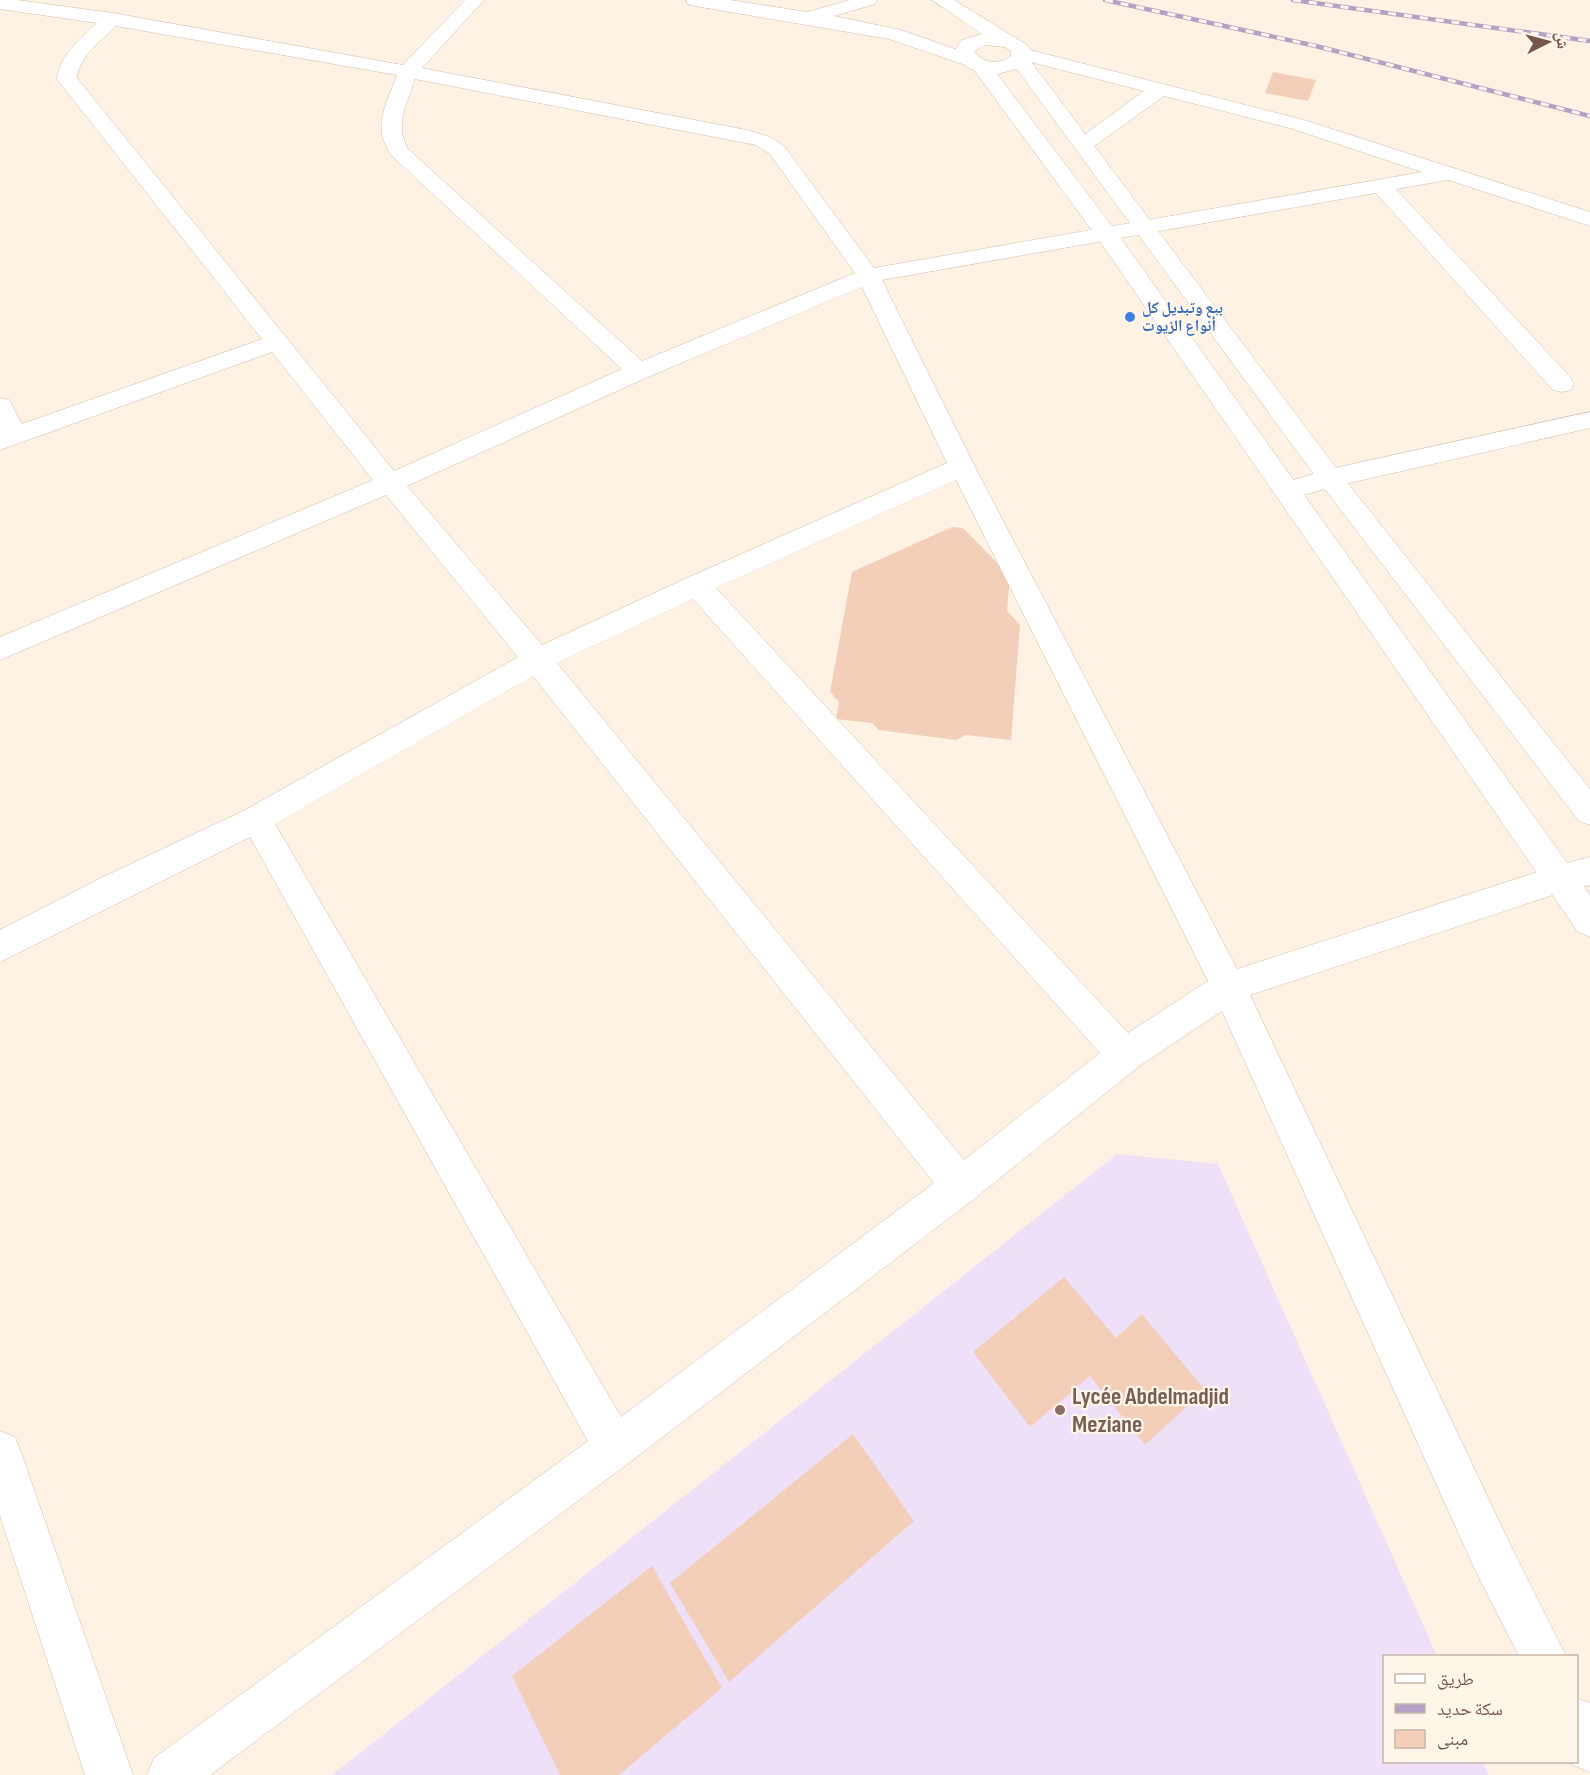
<svg xmlns="http://www.w3.org/2000/svg" width="1590" height="1775" viewBox="0 0 1590 1775" font-family="'Sofia Sans Condensed','Noto Naskh Arabic',sans-serif">
	<style>
		.education { fill: #efe0f9 }
		.building { fill: #f3cfba }
		.lines { fill: none; stroke-linecap: round; stroke-linejoin: round }
		.street-casing { stroke: #d0bbad; stroke-width: 1 }
		.secondary-casing { stroke: #d3bba9; stroke-width: 1 }
		.street { fill: #fff; fill-rule: evenodd }
		.secondary { fill: #fff; fill-rule: evenodd }
		.rail-casing { stroke: #b4a2c6; stroke-width: 4.5 }
		.rail { stroke: #fff6ea; stroke-width: 3; stroke-dasharray: 8; stroke-linecap: butt }
		.shop-dot { fill: #3f7fe0; stroke: #fff6ea; stroke-width: 2 }
		.education-dot { fill: #8d6e63; stroke: #fff6ea; stroke-width: 2 }
		.labels { text-anchor: middle; dominant-baseline: central; stroke-width: 4.5; stroke-linejoin: round; paint-order: stroke }
		.far-shop-label { font-size: 16px; font-weight: bold; fill: #366cbe; stroke: #fff6ea; text-anchor: start }
		.near-education-label { font-size: 24px; font-weight: bold; fill: #785e54; stroke: #fff6ea; text-anchor: start }
	</style>
	<rect width="100%" height="100%" fill="#fdf2e3"/>
	<path class="education" d="M1117 1154 1218 1164 1437 1656H1384V1762H1483L1489 1775H332Z"/>
	<path class="building" d="M1273 72 1316 80 1308 101 1265 93Z
		M952 527 963 528 1010 576 1007 611 1020 625 1011 740 966 735 956 740 879 730 872 723 836 719 839 702 830 692 852 572Z
		M1064 1277 1116 1338 1142 1314 1205 1390 1145 1445 1090 1376 1030 1427 973 1352Z
		M853 1434 914 1521 729 1682 670 1583Z
		M652 1566 722 1688 619 1775H560L512 1676Z"/>
	<g class="lines">
		<defs>
			<path id="street" d="M0 0H17L113 13 403 65 465 0H484L422 68 747 130 770 137 784 146 874 268 1422 172 1290 128 1164 96 1090 149 1083 151 1076 149 1073 145 1076 141 1144 91 1015 58 1012 54 1015 50 1022 48 1304 120 1590 212V226L1448 180 1396 189 1571 378 1574 384 1571 390 1562 392 1553 390 1376 193 882 280 975 467 1237 969 1559 865 1590 857V885L1559 893 1250 995 1509 1542 1566 1656H1519L1477 1574 1222 1011 1138 1067 974 1199 630 1462 210 1775H147L154 1758 588 1441 250 837 0 962V930L101 878 245 810 518 657 386 495 0 660V637L373 480 272 352 0 450V398L9 400 22 424 262 339 57 79C60 55 80 39 97 23L0 9ZM116 26 397 75C386 106 371 127 392 156L622 369 394 471 77 78C80 55 100 42 116 26ZM415 79 756 145 770 154 855 273 642 361 408 149C394 123 407 105 415 79ZM862 287 947 463 687 578 542 645 407 486 648 377ZM956 480 1208 981 1128 1033 716 588ZM693 599 1100 1053 964 1160 557 663ZM533 676 934 1183 621 1417 275 824Z
				M686 0H730L807 12 850 0H877L875 4 834 16 901 30 975 56 978 60 975 64 968 66 889 39 695 6 688 4Z
				M1590 412V428L1332 487 1286 500 1277 497 1273 491 1277 485 1330 469Z
				M1576 1698 1590 1703V1772L1573 1765 1572 1762H1576Z"/>
			<path id="secondary" d="M932 0H954L1027 45 1030 49 1029 59 1339 472 1590 789V825L1579 821 1321 484 1017 69 997 74 1115 230 1590 895V937L1578 932 1099 240 974 70C964 66 959 61 954 51L962 40 982 34ZM985 45 1004 47 1011 51V56C999 65 983 64 974 51Z
				M0 1431 15 1437 21 1452 133 1775H85L0 1516Z"/>
		</defs>
		<use href="#street" class="street-casing"/>
		<use href="#secondary" class="secondary-casing"/>
		<use href="#street" class="street"/>
		<use href="#secondary" class="secondary"/>
		<defs>
			<path id="rail" d="M1105 0 1316 46 1590 116
				M1293 0 1590 41"/>
		</defs>
		<use href="#rail" class="rail-casing"/>
		<use href="#rail" class="rail"/>
	</g>
	<circle class="shop-dot" cx="1130" cy="317" r="6"/>
	<circle class="education-dot" cx="1060" cy="1410" r="6"/>
	<g class="labels">
		<g class="far-shop-label">
			<text x="1142" y="308">بيع وتبديل كل<tspan x="1142" dy="18">أنواع الزيوت</tspan></text>
		</g>
		<g class="near-education-label">
			<text x="1072" y="1396">Lycée Abdelmadjid<tspan x="1072" dy="28">Meziane</tspan></text>
		</g>
	</g>
	<rect x="1383" y="1655" width="195" height="108" fill="#fff6ea" stroke="#c8b6aa" stroke-width="1.5"/>
	<rect x="1395" y="1674" width="30" height="9" fill="#ffffff" stroke="#c8b6aa" stroke-width="1.5"/>
	<text x="1437" y="1685" font-size="18" fill="#755749">طريق</text>
	<rect x="1395" y="1704" width="30" height="9" fill="#b4a2c6" stroke="#c8b6aa" stroke-width="1.5"/>
	<text x="1437" y="1715" font-size="18" fill="#755749">سكة حديد</text>
	<rect x="1395" y="1730" width="30" height="18" fill="#f3cfba" stroke="#c8b6aa" stroke-width="1.5"/>
	<text x="1437" y="1745" font-size="18" fill="#755749">مبنى</text>
	<g transform="translate(1548 42) rotate(84)" stroke="#fff6ea" stroke-width="4.5" paint-order="stroke">
	<path d="M0-4.5L10 22L0 15L-10 22Z" fill="#755749"/>
	<text y="-9" font-size="16" font-weight="bold" text-anchor="middle" fill="#755749">ش</text>
	</g>
</svg>
